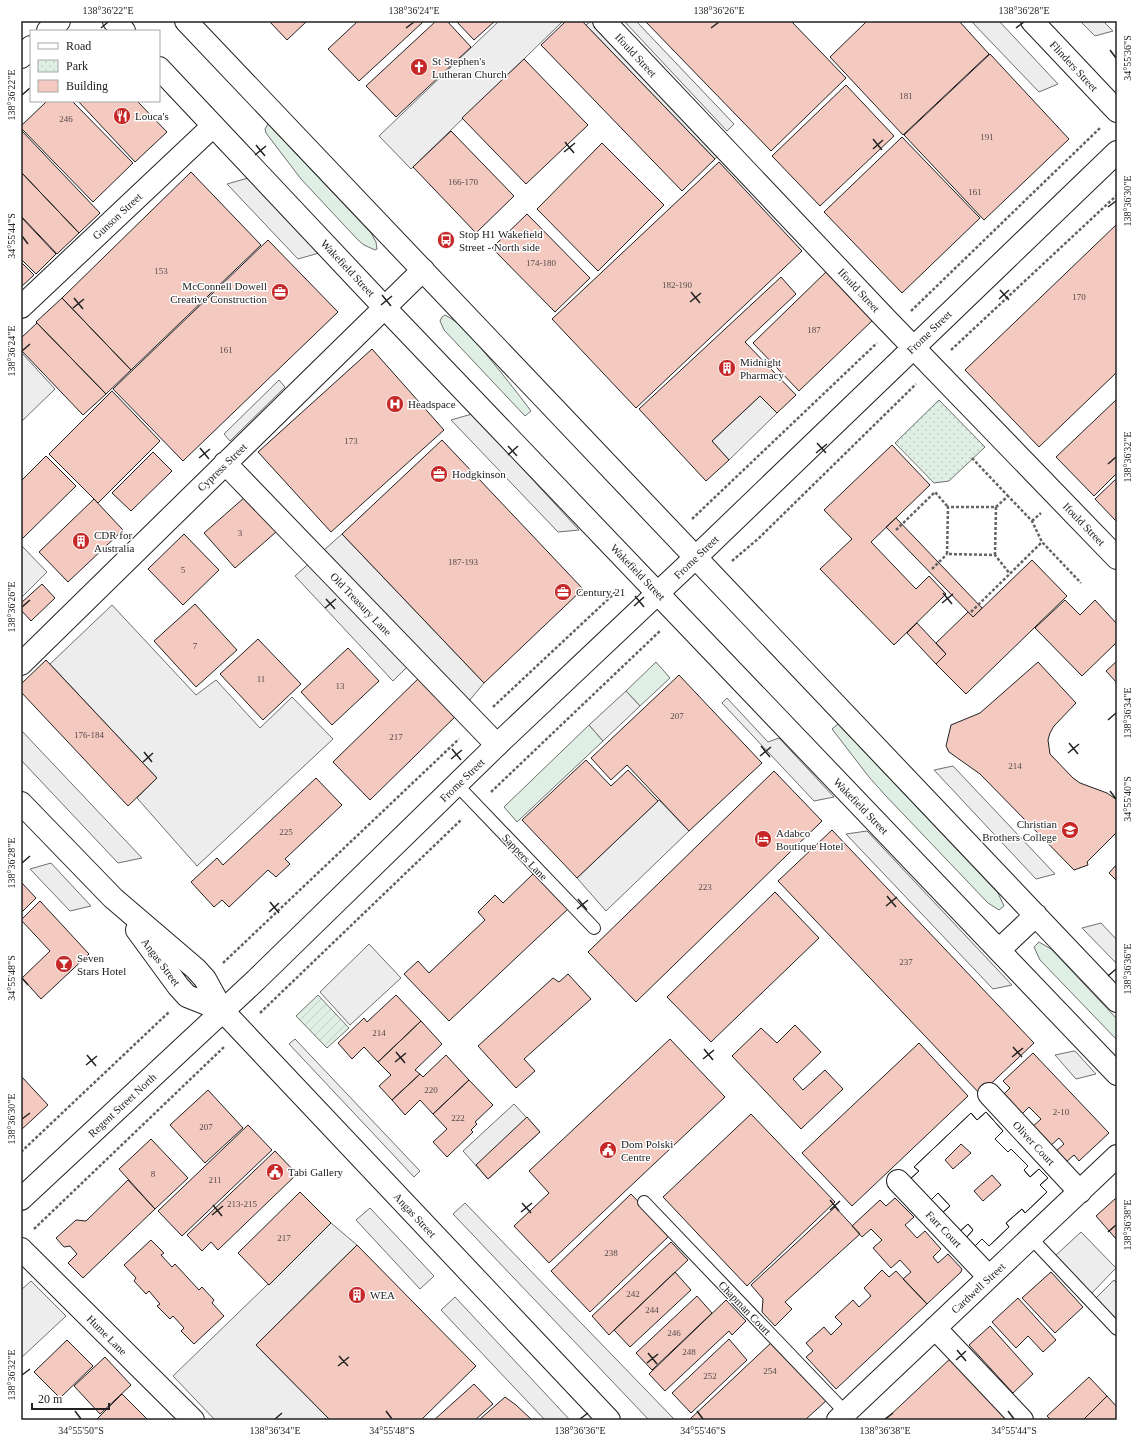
<svg xmlns="http://www.w3.org/2000/svg" width="1138" height="1441" viewBox="0 0 1138 1441" font-family="Georgia,serif">
	<style>
		.grass { fill: #e0efe3; stroke: #6f6f6f }
		.park { fill: url(#park-dots); stroke: #6f6f6f }
		.garden { fill: url(#garden-furrows); stroke: #6f6f6f }
		.parking { fill: #ededed; stroke: #6f6f6f }
		.building { fill: #f3c9c0; stroke: #222; fill-rule: evenodd }
		.lines { fill: none; stroke-linecap: round; stroke-linejoin: round }
		.service-casing { stroke: #222; stroke-width: 14 }
		.minor-casing { stroke: #222; stroke-width: 24 }
		.tertiary-casing { stroke: #222; stroke-width: 24 }
		.secondary-casing { stroke: #222; stroke-width: 24 }
		.path { stroke: #646464; stroke-width: 2.5; stroke-dasharray: 3 2; stroke-linecap: butt }
		.service { stroke: #fff; stroke-width: 12 }
		.minor { stroke: #fff; stroke-width: 22 }
		.tertiary { stroke: #fff; stroke-width: 22 }
		.secondary { stroke: #fff; stroke-width: 22 }
		.ticks { fill: none; stroke: #222; stroke-width: 1.5 }
		.labels { text-anchor: middle; dominant-baseline: central; stroke-width: 3; stroke-linejoin: round; paint-order: stroke }
		.number-label { font-size: 9px; fill: #564c4a }
		.street-label { font-size: 11px; fill: #222; stroke: #fff }
		.poi-label { font-size: 11px; fill: #222; stroke: #fff; text-anchor: start }
		.neatline { fill: none; stroke: #222; stroke-width: 1.5 }
		.ticks-label { font-size: 10px; text-anchor: middle; fill: #222 }
	</style>
	<defs>
		<pattern id="park-dots" width="8" height="8" patternUnits="userSpaceOnUse"><rect width="8" height="8" fill="#e0efe3"/><path d="M2 2h.1M6 6h.1" fill="none" stroke="#c0cdc2" stroke-width="1.8" stroke-linecap="round"/></pattern>
		<pattern id="garden-furrows" width="10" height="10" patternUnits="userSpaceOnUse"><rect width="10" height="10" fill="#e0efe3"/><path d="M-1 1l2-2M0 10L10 0M9 11l2-2" fill="none" stroke="#c0cdc2"/></pattern>
	</defs>
	<rect width="100%" height="100%" fill="#fff"/>
	<path class="grass" d="M268 124 371 233 376 242 377 249 375 250 364 245 358 240 301 179 266 133 265 129Z
		M445 315C461 323 474 339 485 353 501 372 516 391 531 411L525 416 444 330 440 321 442 317Z
		M656 662 670 678 640 706 626 691Z
		M838 724 998 893 1004 906 999 910 988 903 885 795 869 777 832 729Z
		M589 725 603 741 517 822 504 807Z
		M1039 942 1051 949 1117 1019V1040L1040 960 1034 947Z"/>
	<path class="park" d="M939 400 985 447 949 481 934 483 895 443Z"/>
	<path class="garden" d="M318 995 349 1028 327 1048 296 1016Z"/>
	<path class="parking" d="M499 21H563L411 169 379 136Z
		M591 21H594L721 153 715 159 586 25Z
		M624 21H636L734 124 727 131Z
		M971 21H999L1058 84 1039 92Z
		M1080 21H1103L1113 31 1095 36Z
		M248 178 319 253 298 259 227 184Z
		M21 352 55 389 21 422Z
		M279 380 285 387 230 441 224 434Z
		M760 396 777 413 729 460 712 441Z
		M472 414 579 530 558 532 451 420Z
		M342 534 484 683 459 713 411 663 393 681 295 576Z
		M21 545 47 572 21 598Z
		M112 605 196 695 216 680 260 728 292 697 333 739 197 866 137 798 157 778 50 664Z
		M626 691 640 706 603 741 589 725Z
		M727 698 768 742 779 738 834 797 814 801 722 703Z
		M21 730 142 858 118 863 21 760Z
		M953 766 1055 874 1036 879 934 770Z
		M659 800 689 831 606 911 577 878Z
		M867 831 1012 985 993 989 846 834Z
		M51 863 91 906 70 911 30 869Z
		M1101 923 1117 940V964L1082 928Z
		M369 944 401 978 350 1025 320 992Z
		M295 1039 420 1171 414 1177 289 1044Z
		M1074 1051H1075L1096 1074 1076 1079 1055 1055Z
		M514 1104 540 1132 488 1179 463 1151Z
		M465 1203 675 1420H649L453 1214Z
		M370 1208 434 1276 420 1289 356 1220Z
		M331 1223 357 1245 256 1345 330 1420H215L173 1376Z
		M1081 1232 1116 1268 1091 1294 1055 1256Z
		M1114 1280 1117 1284V1323L1094 1300Z
		M31 1281 66 1316 21 1358V1290Z
		M455 1297 570 1420H545L441 1310Z"/>
	<path class="building" d="M269 21H307L287 40Z
		M358 21H422L423 22 359 81 328 49Z
		M436 21H447L471 47 396 117 366 86Z
		M456 21H495L474 40Z
		M566 21H582L715 159 682 191 541 45Z
		M645 21H791L846 78 771 151Z
		M867 21H959L989 54 903 135 830 57Z
		M990 54 1069 139 984 220 904 135Z
		M524 59 588 125 526 184 462 118Z
		M846 85 894 136 820 206 772 156Z
		M47 101H72L133 163 93 202 21 128V126Z
		M78 101H137L167 132 135 162Z
		M21 130 100 213 79 233 21 172Z
		M451 131 514 196 476 233 413 167Z
		M902 137 980 218 902 293 824 212Z
		M602 143 664 205 598 271 537 209Z
		M719 162 802 251 636 408 552 319Z
		M21 172 79 233 57 254 21 216Z
		M191 172 261 245 131 370 62 298Z
		M527 214 590 278 555 312 492 248Z
		M21 217 56 254 36 274 21 259Z
		M1117 224V372L1039 447 965 370Z
		M268 240 338 312 183 461 113 389Z
		M21 262 34 275 21 287Z
		M828 270 875 318 799 391 753 343Z
		M781 277 796 294 745 342 796 395 777 413 760 396 712 441 729 460 706 481 639 409Z
		M62 298 131 370 106 394 36 322Z
		M37 323 106 394 83 415 21 350V338Z
		M372 349 444 430 331 532 258 452Z
		M112 391 160 441 98 503 49 454Z
		M1117 399V473L1094 496 1056 457Z
		M442 440 583 589 484 683 342 534Z
		M892 445 930 485 871 542 916 589 929 576 946 594 894 645 820 569 852 539 824 510Z
		M153 452 172 471 131 511 112 493Z
		M46 456 76 486 21 540V481Z
		M1117 478V522L1095 499Z
		M245 497 276 532 235 568 204 533Z
		M94 499 123 530 68 582 39 552Z
		M896 518 982 608 973 617 886 527Z
		M184 534 219 570 183 605 148 569Z
		M1032 560 1067 596 966 694 936 664 946 654 936 643 968 612 973 617Z
		M42 584 55 598 31 621 21 610V603Z
		M1065 600 1080 615 1095 600 1117 624V642L1082 676 1035 628Z
		M195 604 237 650 196 687 154 641Z
		M917 623 946 654 936 664 907 633Z
		M258 639 301 684 263 720 220 674Z
		M348 648 379 681 332 725 301 692Z
		M46 660 157 778 128 806 21 692V684Z
		M1117 661V683L1106 671Z
		M1038 662 1076 703 1054 726 1050 733 1048 740 1050 754 1073 778 1080 783 1107 793 1117 800V832L1087 862 1088 865 1074 870 980 774 949 752 946 746 951 725 980 713Z
		M422 675 459 713 370 800 333 762Z
		M679 675 762 763 689 831 627 765 611 780 591 758Z
		M586 760 611 786 628 770 658 801 577 878 522 820Z
		M774 771 822 821 636 1002 588 952Z
		M316 778 342 805 285 859 290 864 276 877 268 870 229 907 222 900 214 907 191 882 217 858 223 865Z
		M832 830 1034 1043 980 1094 778 881Z
		M1117 864V881L1109 873Z
		M534 873 568 909 449 1021 404 974 418 961 429 973 485 920 478 912 495 895 503 903Z
		M21 882 36 898 21 913Z
		M775 892 819 938 711 1042 667 997Z
		M40 901 89 954 41 999 22 978 50 951 21 920Z
		M568 974 591 999 524 1059 535 1071 516 1088 478 1046 553 978 559 982Z
		M396 995 421 1021 378 1062 364 1047 352 1059 338 1043 364 1018 367 1022Z
		M421 1021 442 1044 415 1070 420 1074 392 1100 379 1086 391 1075 378 1062Z
		M795 1025 821 1052 793 1079 803 1090 825 1070 843 1089 801 1129 732 1056 761 1028 777 1043Z
		M670 1039 725 1097 549 1263 514 1226 549 1193 529 1171Z
		M919 1043 968 1096 852 1206 802 1153Z
		M1033 1053 1109 1133 1079 1161 1074 1155 1065 1163 1055 1152 1064 1144 1059 1138 1049 1147 1031 1128 1041 1119 1029 1107 1019 1117 1001 1097 1010 1088 1003 1081Z
		M446 1055 469 1080 433 1114 420 1100 405 1115 392 1100 420 1074 423 1077Z
		M21 1076 48 1105 21 1130Z
		M469 1080 493 1105 475 1122 477 1124 471 1130 473 1132 447 1157 433 1142 447 1129 433 1114Z
		M208 1090 243 1128 205 1163 170 1125Z
		M986 1112 1003 1131 995 1139 1008 1152 1011 1149 1028 1166 1024 1170 1030 1177 1039 1169 1048 1178 1040 1185 1047 1192 1025 1213 1022 1209 1006 1223 1009 1227 989 1246 982 1239 974 1247 966 1238 973 1230 968 1224 958 1233 941 1214 950 1206 938 1193 929 1202 909 1180 919 1171 914 1167 971 1113 977 1120ZM961 1144 971 1153 953 1169 945 1160ZM992 1175 1001 1185 983 1201 974 1191Z
		M986 1112 1003 1131 995 1139 1008 1152 1011 1149 1028 1166 1024 1170 1030 1177 1039 1169 1048 1178 1040 1185 1047 1192 1025 1213 1022 1209 1006 1223 1009 1227 989 1246 982 1239 974 1247 966 1238 973 1230 968 1224 958 1233 941 1214 950 1206 938 1193 929 1202 909 1180 919 1171 914 1167 971 1113 977 1120Z
		M751 1114 835 1202 747 1286 663 1197Z
		M527 1117 540 1132 488 1179 476 1165Z
		M248 1125 272 1150 182 1236 158 1211Z
		M151 1139 188 1178 155 1209 119 1169Z
		M275 1151 297 1174 218 1250 211 1242 202 1251 187 1235Z
		M128 1180 155 1209 83 1278 68 1263 77 1254 70 1246 64 1247 56 1238 76 1220 86 1221Z
		M300 1192 331 1223 269 1285 238 1253Z
		M631 1194 670 1235 590 1312 551 1271Z
		M895 1198 914 1217 905 1225 917 1238 925 1231 941 1249 933 1257 938 1263 948 1254 962 1269 961 1272 927 1304 903 1279 911 1272 900 1260 891 1268 873 1248 882 1240 871 1229 862 1237 852 1226 880 1200 886 1206Z
		M1116 1198 1117 1199V1240L1096 1216Z
		M835 1207 860 1234 785 1302 792 1309 775 1326 762 1312 763 1299 751 1285Z
		M151 1240 164 1253 161 1255 172 1267 175 1264 199 1290 202 1287 214 1300 212 1303 224 1316 194 1344 181 1331 184 1328 173 1316 170 1319 157 1306 160 1304 149 1291 146 1294 134 1281 136 1278 124 1265Z
		M671 1242 688 1260 609 1335 592 1316Z
		M357 1245 476 1366 421 1420H330L256 1345Z
		M882 1270 889 1277 896 1271 927 1304 836 1389 806 1357 813 1351 806 1343 824 1327 831 1335 842 1324 835 1317 853 1300 859 1307 871 1296 864 1288Z
		M675 1272 691 1290 630 1347 614 1330Z
		M1051 1272 1083 1307 1055 1333 1022 1298Z
		M697 1296 712 1313 652 1370 636 1353Z
		M1018 1298 1056 1340 1043 1352 1028 1336 1016 1348 992 1322Z
		M726 1300 746 1321 732 1335 729 1331 665 1391 649 1374Z
		M990 1326 1033 1374 1013 1393 969 1345Z
		M729 1339 747 1360 691 1413 672 1393Z
		M67 1340 93 1366 60 1398 34 1372Z
		M772 1342 827 1400 805 1420H689Z
		M105 1357 131 1385 100 1414 74 1386Z
		M952 1357 1009 1418 1006 1420H885Z
		M1089 1377 1107 1396 1083 1420H1051L1047 1416Z
		M474 1384 493 1404 475 1420H434Z
		M122 1394 148 1420H96Z
		M1107 1396 1117 1407V1419L1115 1420H1083Z
		M505 1397 516 1405 532 1420H479Z"/>
	<g class="lines">
		<defs>
			<path id="service" d="M457 785 594 928
				M644 1202 846 1413
				M1031 1238 1117 1329"/>
			<path id="minor" d="M604 21 885 318 1117 558
				M21 307 213 126
				M225 463 497 745
				M21 664 423 270
				M989 1094 1080 1192
				M898 1181 989 1277
				M21 1249 193 1420
				M935 1328 1022 1420
				M838 1420 1117 1156"/>
			<path id="tertiary" d="M1032 21 1117 111
				M21 803 113 898 196 969 205 979 222 1010 609 1420
				M137 930 178 986 187 996 222 1010
				M21 1199 256 980 497 745 696 557 1117 152"/>
			<path id="secondary" d="M114 21 124 31
				M186 21 1117 1001
				M48 31 59 21
				M21 57 31 47
				M159 68 384 307 1117 1074
				M999 950 1036 915"/>
		</defs>
		<use href="#service" class="service-casing"/>
		<use href="#minor" class="minor-casing"/>
		<use href="#tertiary" class="tertiary-casing"/>
		<use href="#secondary" class="secondary-casing"/>
		<path class="path" d="M911 311 1100 128
			M951 350 1117 195
			M972 458 1008 496
			M996 507 1008 496 1032 521 1042 542 1081 583
			M692 519 877 343
			M1032 521 1041 513
			M896 530 935 492 948 507
			M995 555 996 507H948L947 554 995 555 1010 574
			M732 561 759 538 916 384
			M932 569 947 554
			M971 612 1042 542
			M493 707 619 589
			M491 792 661 630
			M223 963 459 739
			M260 1013 462 819
			M21 1152 169 1012
			M34 1229 224 1047"/>
		<use href="#service" class="service"/>
		<use href="#minor" class="minor"/>
		<use href="#tertiary" class="tertiary"/>
		<use href="#secondary" class="secondary"/>
	</g>
	<path class="ticks" d="M101 28 108 22M406 28 414 22M711 28 719 22M1016 28 1024 22M1110 50 1116 58M22 95 30 88M873 139 882 150M565 142 574 153M256 145 265 156M873 149 883 140M564 152 575 143M255 155 266 146M1108 207 1116 201M22 236 28 244M1000 290 1009 300M691 292 700 303M382 295 391 306M74 298 83 309M999 299 1009 290M690 302 701 293M381 305 392 296M73 308 84 299M22 351 30 344M817 443 826 453M508 446 517 456M200 448 209 459M816 453 827 444M508 455 518 446M199 458 210 449M1108 464 1116 457M943 593 952 604M635 596 644 607M326 599 335 609M942 603 953 594M634 606 644 597M22 607 30 600M325 608 336 599M1108 720 1116 713M1069 743 1078 754M761 746 770 757M452 749 461 760M144 752 152 762M1068 753 1079 744M760 756 771 747M451 759 462 750M143 762 153 753M1110 791 1116 799M22 863 30 856M887 896 896 907M578 899 587 910M270 902 279 913M886 906 897 897M577 909 588 900M269 912 279 903M1108 976 1116 969M22 978 28 985M1013 1047 1022 1057M704 1049 713 1060M396 1052 405 1063M87 1055 96 1066M1012 1057 1023 1048M703 1059 714 1050M395 1062 406 1053M86 1065 97 1056M22 1119 30 1113M830 1200 839 1211M522 1203 531 1213M213 1205 222 1216M830 1210 840 1201M521 1212 532 1203M212 1215 223 1206M1108 1232 1116 1225M957 1350 966 1361M648 1353 657 1364M339 1356 348 1366M956 1360 966 1351M647 1363 658 1354M338 1366 349 1357M22 1375 30 1369M75 1411 81 1419M386 1411 392 1419M697 1411 703 1419M1008 1411 1014 1419M275 1419 282 1413M580 1419 588 1413M885 1419 893 1413"/>
	<defs>
		<symbol id="church-disc" viewBox="-11 -11 22 22"><circle r="9.5" fill="#c62828" stroke="#fff"/><path d="M-1.2-6h2.4v3.5h3.3v2.4h-3.3V6h-2.4V-.1h-3.3v-2.4h3.3Z" fill="#fff"/></symbol>
		<symbol id="restaurant-disc" viewBox="-11 -11 22 22"><circle r="9.5" fill="#c62828" stroke="#fff"/><path d="M-5-6h1v4h1v-4h1v4h1v-4h1v5L-1.5 .5V6h-2V.5L-5-1ZM5-6V6H3V1.5H1.5Q1.5-4 5-6Z" fill="#fff"/></symbol>
		<symbol id="bus-disc" viewBox="-11 -11 22 22"><circle r="9.5" fill="#c62828" stroke="#fff"/><path d="M-5-6H5V4H4V6H2V4H-2V6H-4V4H-5ZM-3.5-4V0h7V-4ZM-3.5 1.2v1.5H-2V1.2ZM2 1.2v1.5H3.5V1.2Z" fill="#fff"/></symbol>
		<symbol id="office-disc" viewBox="-11 -11 22 22"><circle r="9.5" fill="#c62828" stroke="#fff"/><path d="M-6-3h4V-5.5h4V-3h4V5H-6ZM-1-4.5V-3h2v-1.5ZM-6 0V1H6V0Z" fill="#fff"/></symbol>
		<symbol id="building-disc" viewBox="-11 -11 22 22"><circle r="9.5" fill="#c62828" stroke="#fff"/><path d="M-4-6H4V6H1V3H-1V6H-4ZM-2.5-4.3h1.7v1.8h-1.7ZM.8-4.3h1.7v1.8H.8ZM-2.5-1h1.7V.8h-1.7ZM.8-1h1.7V.8H.8Z" fill="#fff"/></symbol>
		<symbol id="hospital-disc" viewBox="-11 -11 22 22"><circle r="9.5" fill="#c62828" stroke="#fff"/><path d="M-5-5h3v3.5h4V-5h3V5h-3V1.5h-4V5h-3Z" fill="#fff"/></symbol>
		<symbol id="school-disc" viewBox="-11 -11 22 22"><circle r="9.5" fill="#c62828" stroke="#fff"/><path d="M0-5L7-2L0 1L-7-2ZM-4 1L0 2.5L4 1V4Q0 6-4 4Z" fill="#fff"/></symbol>
		<symbol id="hotel-disc" viewBox="-11 -11 22 22"><circle r="9.5" fill="#c62828" stroke="#fff"/><path d="M-6-4.5h1.5V1H6V5H4.5V3h-9V5H-6ZM-4 0a1.8 1.8 0 1 1 3.6 0ZM.5 0V-2.5h3Q6-2.5 6 0Z" fill="#fff"/></symbol>
		<symbol id="bar-disc" viewBox="-11 -11 22 22"><circle r="9.5" fill="#c62828" stroke="#fff"/><path d="M-6-5H6L.8 .8V4.5H3.5V6h-7V4.5H-.8V.8Z" fill="#fff"/></symbol>
		<symbol id="civic-disc" viewBox="-11 -11 22 22"><circle r="9.5" fill="#c62828" stroke="#fff"/><path d="M-.6-6.5H3V-4.5H.6V-3L4-1V1h2V6H-6V1h2V-1L-.6-3ZM-1.2 2.5V6h2.4V2.5Z" fill="#fff"/></symbol>
	</defs>
	<g fill-rule="evenodd">
		<use href="#church-disc" x="409" y="57" width="20" height="20"/>
		<use href="#restaurant-disc" x="112" y="106" width="20" height="20"/>
		<use href="#bus-disc" x="436" y="230" width="20" height="20"/>
		<use href="#office-disc" x="270" y="282" width="20" height="20"/>
		<use href="#building-disc" x="717" y="358" width="20" height="20"/>
		<use href="#hospital-disc" x="385" y="394" width="20" height="20"/>
		<use href="#office-disc" x="429" y="464" width="20" height="20"/>
		<use href="#building-disc" x="71" y="531" width="20" height="20"/>
		<use href="#office-disc" x="553" y="582" width="20" height="20"/>
		<use href="#school-disc" x="1060" y="820" width="20" height="20"/>
		<use href="#hotel-disc" x="753" y="829" width="20" height="20"/>
		<use href="#bar-disc" x="54" y="954" width="20" height="20"/>
		<use href="#civic-disc" x="598" y="1140" width="20" height="20"/>
		<use href="#civic-disc" x="265" y="1162" width="20" height="20"/>
		<use href="#building-disc" x="347" y="1285" width="20" height="20"/>
	</g>
	<g class="labels">
		<g class="number-label">
			<text x="906" y="96">181</text>
			<text x="66" y="119">246</text>
			<text x="987" y="137">191</text>
			<text x="463" y="182">166-170</text>
			<text x="975" y="192">161</text>
			<text x="541" y="263">174-180</text>
			<text x="161" y="271">153</text>
			<text x="677" y="285">182-190</text>
			<text x="1079" y="297">170</text>
			<text x="814" y="330">187</text>
			<text x="226" y="350">161</text>
			<text x="351" y="441">173</text>
			<text x="240" y="533">3</text>
			<text x="463" y="562">187-193</text>
			<text x="183" y="570">5</text>
			<text x="195" y="646">7</text>
			<text x="261" y="679">11</text>
			<text x="340" y="686">13</text>
			<text x="677" y="716">207</text>
			<text x="89" y="735">176-184</text>
			<text x="396" y="737">217</text>
			<text x="1015" y="766">214</text>
			<text x="286" y="832">225</text>
			<text x="705" y="887">223</text>
			<text x="906" y="962">237</text>
			<text x="379" y="1033">214</text>
			<text x="431" y="1090">220</text>
			<text x="1061" y="1112">2-10</text>
			<text x="458" y="1118">222</text>
			<text x="206" y="1127">207</text>
			<text x="153" y="1174">8</text>
			<text x="215" y="1180">211</text>
			<text x="242" y="1204">213-215</text>
			<text x="284" y="1238">217</text>
			<text x="611" y="1253">238</text>
			<text x="633" y="1294">242</text>
			<text x="652" y="1310">244</text>
			<text x="674" y="1333">246</text>
			<text x="689" y="1352">248</text>
			<text x="770" y="1371">254</text>
			<text x="710" y="1376">252</text>
		</g>
		<g class="street-label">
			<text transform="translate(636 55) rotate(47)">Ifould Street</text>
			<text transform="translate(1074 66) rotate(47)">Flinders Street</text>
			<text transform="translate(117 216) rotate(-43)">Gunson Street</text>
			<text transform="translate(348 268) rotate(47)">Wakefield Street</text>
			<text transform="translate(859 290) rotate(47)">Ifould Street</text>
			<text transform="translate(929 332) rotate(-44)">Frome Street</text>
			<text transform="translate(222 467) rotate(-44)">Cypress Street</text>
			<text transform="translate(1084 524) rotate(46)">Ifould Street</text>
			<text transform="translate(696 557) rotate(-44)">Frome Street</text>
			<text transform="translate(638 572) rotate(46)">Wakefield Street</text>
			<text transform="translate(361 604) rotate(46)">Old Treasury Lane</text>
			<text transform="translate(462 780) rotate(-44)">Frome Street</text>
			<text transform="translate(861 806) rotate(46)">Wakefield Street</text>
			<text transform="translate(525 857) rotate(46)">Sappers Lane</text>
			<text transform="translate(161 962) rotate(53)">Angas Street</text>
			<text transform="translate(122 1105) rotate(-43)">Regent Street North</text>
			<text transform="translate(1034 1143) rotate(47)">Oliver Court</text>
			<text transform="translate(415 1215) rotate(47)">Angas Street</text>
			<text transform="translate(944 1229) rotate(46)">Farr Court</text>
			<text transform="translate(978 1288) rotate(-43)">Cardwell Street</text>
			<text transform="translate(745 1308) rotate(46)">Chapman Court</text>
			<text transform="translate(107 1335) rotate(45)">Hume Lane</text>
		</g>
		<g class="poi-label">
			<text x="432" y="61">St Stephen's<tspan x="432" dy="13">Lutheran Church</tspan></text>
			<text x="135" y="116">Louca's</text>
			<text x="459" y="234">Stop H1 Wakefield<tspan x="459" dy="13">Street - North side</tspan></text>
			<text x="267" y="286" text-anchor="end">McConnell Dowell<tspan x="267" dy="13">Creative Construction</tspan></text>
			<text x="740" y="362">Midnight<tspan x="740" dy="13">Pharmacy</tspan></text>
			<text x="408" y="404">Headspace</text>
			<text x="452" y="474">Hodgkinson</text>
			<text x="94" y="535">CDR for<tspan x="94" dy="13">Australia</tspan></text>
			<text x="576" y="592">Century 21</text>
			<text x="1057" y="824" text-anchor="end">Christian<tspan x="1057" dy="13">Brothers College</tspan></text>
			<text x="776" y="833">Adabco<tspan x="776" dy="13">Boutique Hotel</tspan></text>
			<text x="77" y="958">Seven<tspan x="77" dy="13">Stars Hotel</tspan></text>
			<text x="621" y="1144">Dom Polski<tspan x="621" dy="13">Centre</tspan></text>
			<text x="288" y="1172">Tabi Gallery</text>
			<text x="370" y="1295">WEA</text>
		</g>
	</g>
	<rect width="1138" height="1441" fill="none" stroke="#ffffff" stroke-width="44"/>
	<rect x="30" y="30" width="130" height="72" fill="#ffffff" stroke="#a7a7a7"/>
	<rect x="38" y="43" width="20" height="6" fill="#ffffff" stroke="#a7a7a7"/>
	<text x="66" y="50" font-size="12" fill="#222222">Road</text>
	<rect x="38" y="60" width="20" height="12" fill="url(#park-dots)" stroke="#a7a7a7"/>
	<text x="66" y="70" font-size="12" fill="#222222">Park</text>
	<rect x="38" y="80" width="20" height="12" fill="#f3c9c0" stroke="#a7a7a7"/>
	<text x="66" y="90" font-size="12" fill="#222222">Building</text>
	<path d="M32 1403v6h77v-6" fill="none" stroke="#222222" stroke-width="2"/>
	<text x="38" y="1403" font-size="12" fill="#222222" stroke="#ffffff" stroke-width="3" paint-order="stroke">20 m</text>
	<rect x="22" y="22" width="1094" height="1397" class="neatline"/>
	<g class="ticks-label">
		<text x="108" y="14">138°36'22"E</text>
		<text x="414" y="14">138°36'24"E</text>
		<text x="719" y="14">138°36'26"E</text>
		<text x="1024" y="14">138°36'28"E</text>
		<text transform="translate(1127 58) rotate(-90)" y="4">34°55'36"S</text>
		<text transform="translate(11 95) rotate(-90)" y="4">138°36'22"E</text>
		<text transform="translate(1127 201) rotate(-90)" y="4">138°36'30"E</text>
		<text transform="translate(11 236) rotate(-90)" y="4">34°55'44"S</text>
		<text transform="translate(11 351) rotate(-90)" y="4">138°36'24"E</text>
		<text transform="translate(1127 457) rotate(-90)" y="4">138°36'32"E</text>
		<text transform="translate(11 607) rotate(-90)" y="4">138°36'26"E</text>
		<text transform="translate(1127 713) rotate(-90)" y="4">138°36'34"E</text>
		<text transform="translate(1127 799) rotate(-90)" y="4">34°55'40"S</text>
		<text transform="translate(11 863) rotate(-90)" y="4">138°36'28"E</text>
		<text transform="translate(1127 969) rotate(-90)" y="4">138°36'36"E</text>
		<text transform="translate(11 978) rotate(-90)" y="4">34°55'48"S</text>
		<text transform="translate(11 1119) rotate(-90)" y="4">138°36'30"E</text>
		<text transform="translate(1127 1225) rotate(-90)" y="4">138°36'38"E</text>
		<text transform="translate(11 1375) rotate(-90)" y="4">138°36'32"E</text>
		<text x="81" y="1434">34°55'50"S</text>
		<text x="275" y="1434">138°36'34"E</text>
		<text x="392" y="1434">34°55'48"S</text>
		<text x="580" y="1434">138°36'36"E</text>
		<text x="703" y="1434">34°55'46"S</text>
		<text x="885" y="1434">138°36'38"E</text>
		<text x="1014" y="1434">34°55'44"S</text>
	</g>
</svg>
